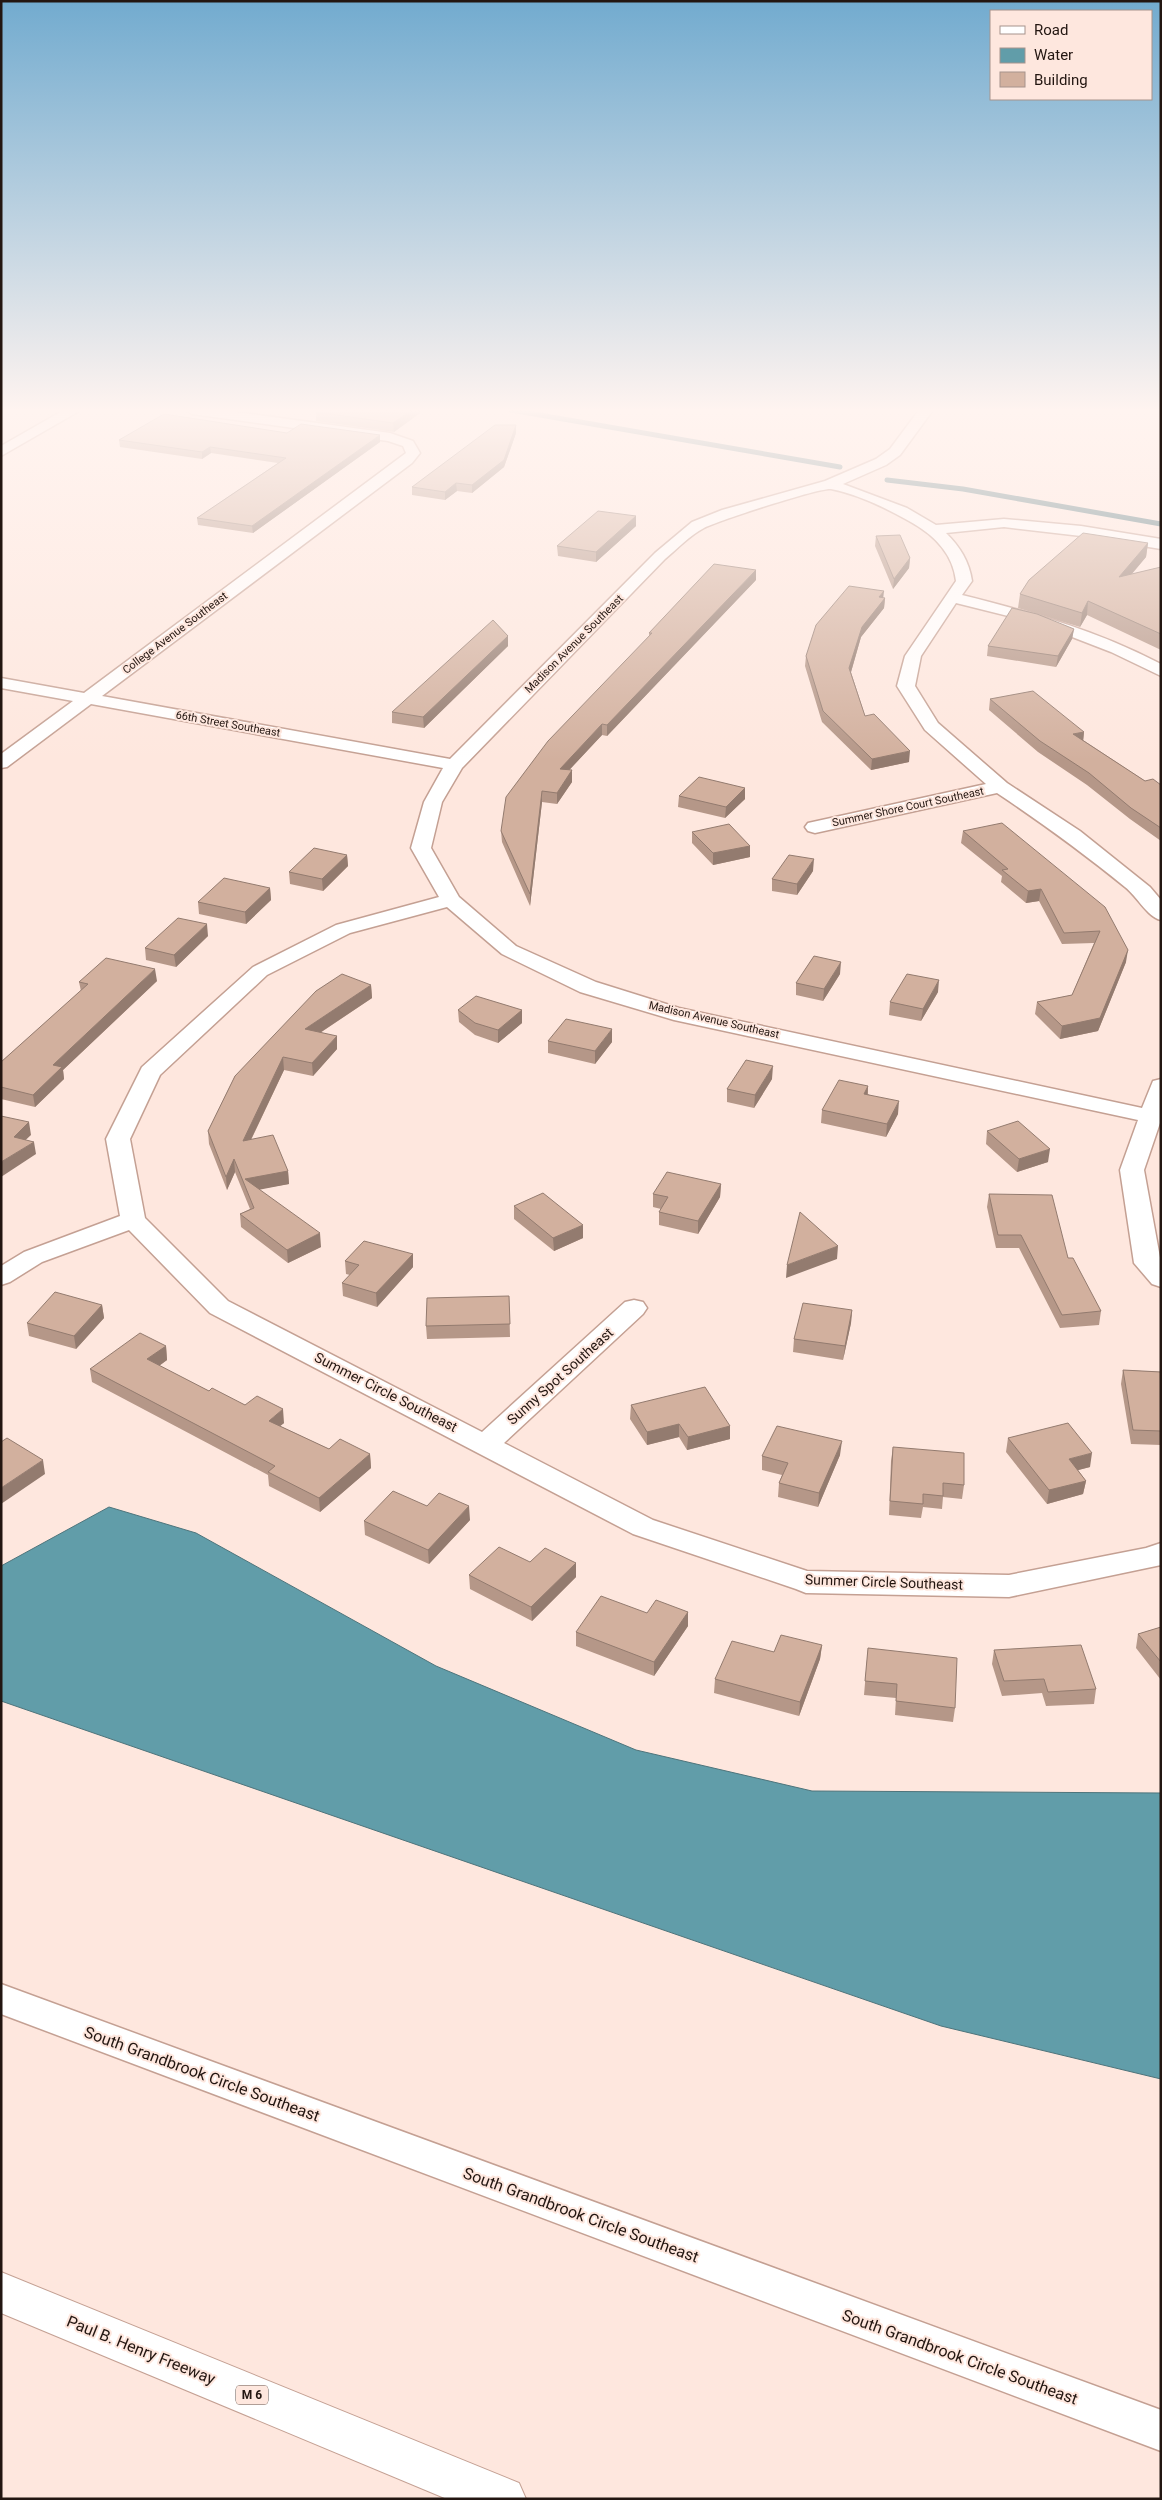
<svg xmlns="http://www.w3.org/2000/svg" width="1162" height="2500" viewBox="0 0 1162 2500" font-family="Roboto,sans-serif">
	<style>
		.water { fill: #619da9; stroke: #4e747b }
		.lines { fill: none; stroke-linecap: round; stroke-linejoin: round }
		.stream { stroke: #4e747b; stroke-width: 5 }
		.minor-casing { stroke: #c4a093; stroke-width: 3 }
		.motorway-casing { stroke: #c4a093; stroke-width: 2 }
		.minor { fill: #fff; fill-rule: evenodd }
		.motorway { fill: #fff; fill-rule: evenodd }
		.wall { fill: #b59788 }
		.shaded-wall { fill: #937b6f }
		.building { fill: #d2b09e; stroke: #937b6f }
		.labels { text-anchor: middle; dominant-baseline: central; stroke-width: 4; stroke-linejoin: round; paint-order: stroke }
		.far-street-label { font-size: 11px; fill: #231611; stroke: #fee7de }
		.shield { fill: #fee7de; stroke: #65554e; stroke-width: 1 }
		.shield-label { font-size: 12px; font-weight: bold; fill: #231611 }
		.street-label { font-size: 14px; fill: #231611; stroke: #fee7de }
		.near-street-label { font-size: 16px; fill: #231611; stroke: #fee7de }
	</style>
	<rect width="100%" height="100%" fill="#fee7de"/>
	<path class="water" d="M109 1507 196 1533 436 1666 636 1750 812 1791 1161 1793V2079L941 2026 1 1701V1566Z"/>
	<g class="lines">
		<path class="stream" d="M511 410 840 467
			M887 480 963 489 1161 524"/>
		<defs>
			<path id="minor" d="M64 410H81L1 456V446Z
				M185 410H222L390 433 413 441 420 453 412 463 102 696 450 759 655 553 692 522 722 510 825 481 876 459 890 449 919 410H933L900 455 886 465 843 484 907 508 936 525 1004 519 1081 526 1161 539V549L1081 536 1004 527 946 533C960 547 969 561 972 581L962 595C1034 613 1095 630 1161 664V676L1111 652 1036 623 956 603 921 656 915 686 938 723 1007 783 1080 831 1150 887 1161 900V920C1147 917 1137 896 1125 887 1083 853 1042 823 997 793L815 833 808 831 805 827 808 823 986 784 925 730 897 686 905 656 956 581C953 553 933 534 909 521 886 508 857 494 831 489 821 487 717 521 704 528 690 535 677 549 665 559L462 768 442 802 431 848 459 897 516 946 596 982 679 1008 1142 1108 1153 1081 1161 1079V1120L1144 1170 1161 1263V1287L1152 1284 1134 1263 1120 1170 1138 1120 674 1020 580 992 502 954 447 907 350 933 267 975 160 1075 130 1139 145 1218 228 1301 482 1432 625 1302 634 1300 643 1302 647 1308 643 1314 504 1443 653 1520 807 1571 1009 1575 1146 1548 1161 1543V1565L1009 1597 806 1593 796 1589 633 1534 210 1313 129 1230 42 1262 10 1282 1 1285V1266L24 1252 120 1216 106 1139 142 1067 253 967 336 925 439 897 411 848 424 802 443 768 91 704 7 767 1 768V754L73 701 1 688V678L84 693 406 453 403 446 388 441 192 414Z
				M1 1984 1161 2410V2451L1 2014Z"/>
			<path id="motorway" d="M1 2272 519 2483 526 2499H447L1 2313Z"/>
		</defs>
		<use href="#minor" class="minor-casing"/>
		<use href="#motorway" class="motorway-casing"/>
		<use href="#minor" class="minor"/>
		<use href="#motorway" class="motorway"/>
	</g>
	<path class="wall" d="M316 412 420 413 394 432 316 421Z
		M287 433 380 442 253 533 198 525 197 518 278 463 211 453 202 459 120 447 119 440Z
		M516 433 504 467 472 493 457 491 445 500 412 495V487Z
		M636 516V526L596 562 558 556 557 546Z
		M876 536 910 558 909 568 893 589 875 546Z
		M1148 543 1146 557 1132 574 1161 567V650L1087 615 1080 627 1018 608 1020 594Z
		M756 580 607 736 602 735 569 770H572V782L557 804 542 802 530 906 502 842 501 831 649 636V633Z
		M884 598H885L884 608 861 637 851 672 865 716 909 762 871 770 822 722 805 666 806 656Z
		M1074 629 1072 639 1056 667 987 656 988 646Z
		M508 636V646L424 728 392 723V712Z
		M990 699 1084 732 1083 740 1145 781 1161 785V841L1130 819 1087 785 1038 752 989 710Z
		M745 788V799L725 818 678 807 679 796Z
		M963 831 1105 907 1126 962 1098 1031 1060 1039 1035 1014 1037 1002 1072 995 1094 943 1062 944 1039 901 1026 903 1001 882 1002 876 961 843Z
		M692 832 750 846V857L713 865 692 843Z
		M347 855 348 866 323 891 290 884 289 872Z
		M813 871 797 895 772 891V879Z
		M270 888 271 900 246 924 199 914 198 902Z
		M208 936 176 967 146 960 145 948Z
		M840 974 823 1001 796 995V983Z
		M157 981 63 1070 64 1079 35 1107 1 1099V1062L81 991 79 982Z
		M371 985 372 998 320 1033 337 1049 313 1076 284 1070 251 1140 288 1171 289 1184 259 1189 321 1247 288 1263 241 1227 240 1214 250 1209 235 1172 227 1190 209 1144 208 1131 235 1076Z
		M938 992 921 1021 889 1015 890 1002Z
		M458 1010H522V1023L498 1043 475 1035 459 1022Z
		M548 1041 612 1042 595 1064 548 1053Z
		M772 1079 754 1108 727 1102V1089Z
		M868 1086V1094L898 1114 886 1137 821 1123 822 1110Z
		M987 1131 1048 1162 1017 1172 986 1144Z
		M721 1184 720 1197 698 1234 659 1225V1212L661 1209 653 1207V1194Z
		M989 1194 1068 1258 1101 1311 1099 1325 1060 1328 1019 1248H996L987 1207Z
		M514 1206 583 1238 554 1251 514 1219Z
		M413 1254V1267L377 1307 343 1296 342 1283 350 1275 346 1274 345 1261Z
		M509 1296 510 1337 427 1339 426 1326Z
		M102 1305 104 1318 76 1349 29 1336 27 1323Z
		M852 1310 851 1323 843 1360 793 1352 794 1339Z
		M166 1346 167 1360 159 1366 209 1391 245 1405 284 1423 280 1426 329 1449 370 1454 371 1468 320 1512 269 1486 268 1475 92 1382 90 1369Z
		M1123 1370 1161 1372V1445L1131 1444 1121 1384Z
		M631 1405 730 1426V1439L687 1450 679 1437 647 1445 630 1419Z
		M1008 1438 1090 1467 1078 1470 1086 1481 1083 1494 1047 1504 1006 1452Z
		M893 1447 964 1485 962 1499 943 1497 942 1509 923 1507 921 1518 889 1515 891 1461Z
		M840 1455 818 1507 778 1497 779 1483 782 1475 762 1470V1456Z
		M427 1506 470 1520 429 1564 365 1535 364 1521Z
		M530 1562 576 1577 532 1621 470 1589 469 1575Z
		M688 1612V1626L654 1676 576 1646V1632L647 1613Z
		M1161 1627V1680L1136 1648 1138 1634Z
		M822 1645 820 1659 799 1716 714 1693 715 1679 774 1652Z
		M868 1648 955 1708 953 1722 895 1715 896 1698 864 1695Z
		M994 1650 1096 1689 1094 1704 1046 1706 1042 1693 1002 1696 992 1664Z"/>
	<path class="shaded-wall" d="M412 410H420V413L394 432 393 423Z
		M516 425V433L504 467 472 493V485Z
		M380 435V442L253 533 252 526Z
		M210 447 211 453 202 459V452Z
		M456 483 457 491 445 500V492Z
		M636 516V526L596 562V552Z
		M1148 543 1146 557 1117 591 1119 577Z
		M910 558 909 568 893 589 894 579Z
		M756 570V580L607 736V725Z
		M884 591 883 600 885 598 884 608 861 637 849 679V668L862 627 879 597Z
		M1088 601 1087 615 1080 627 1082 613Z
		M1074 629 1072 639 1056 667 1058 656Z
		M508 636V646L424 728 423 717Z
		M602 724V735L560 780V769Z
		M1084 732 1083 743 1073 734Z
		M910 751 909 762 871 770 872 759Z
		M572 770V782L557 804V793Z
		M745 788V799L725 818 726 807Z
		M542 791V802L530 906V894Z
		M750 846V857L713 865V853Z
		M347 855 348 866 323 891 322 879Z
		M814 859 813 871 797 895V884Z
		M270 888 271 900 246 924 245 912Z
		M1041 889 1039 901 1026 903 1028 891Z
		M207 924 208 936 176 967 174 955Z
		M1128 950 1126 962 1098 1031 1060 1039 1062 1026Z
		M841 962 840 974 823 1001 824 989Z
		M155 969 157 981 63 1070 64 1079 35 1107 33 1095 53 1065Z
		M939 980 938 992 921 1021 923 1009Z
		M371 985 372 998 306 1042 305 1029Z
		M522 1010V1023L498 1043V1030Z
		M612 1029V1042L595 1064V1051Z
		M337 1036V1049L313 1076 312 1063Z
		M283 1057 284 1070 244 1154 243 1141Z
		M773 1066 772 1079 754 1108 755 1095Z
		M868 1086 867 1099 864 1094Z
		M899 1101 898 1114 886 1137 887 1124Z
		M29 1122 31 1135 16 1149 14 1137Z
		M34 1142 36 1154 1 1177V1162Z
		M1050 1149 1048 1162 1017 1172 1019 1159Z
		M234 1159 235 1172 227 1190 226 1177Z
		M288 1171 289 1184 247 1192 245 1179Z
		M721 1184 720 1197 698 1234V1221Z
		M583 1225V1238L554 1251 553 1238Z
		M320 1233 321 1247 288 1263 287 1250Z
		M838 1246 837 1259 786 1278 787 1265Z
		M413 1254V1267L377 1307 376 1293Z
		M102 1305 104 1318 76 1349 74 1336Z
		M852 1310 851 1323 843 1360 845 1346Z
		M166 1346 167 1360 149 1373 147 1359Z
		M283 1409 284 1423 270 1434 269 1421Z
		M679 1424V1437L647 1445V1432Z
		M730 1426V1439L687 1450 688 1437Z
		M842 1441 840 1455 818 1507 819 1493Z
		M1092 1453 1090 1467 1067 1473 1069 1459Z
		M370 1454 371 1468 320 1512 319 1498Z
		M43 1460 45 1474 1 1504V1488Z
		M1086 1481 1083 1494 1047 1504 1049 1490Z
		M469 1506 470 1520 429 1564 428 1550Z
		M576 1563V1577L532 1621 531 1607Z
		M688 1612V1626L654 1676V1662Z
		M822 1645 820 1659 799 1716 800 1702Z"/>
	<path class="building" d="M319 410H412L393 423 316 412Z
		M164 414 287 433 301 424 380 435 252 526 197 518 286 458 210 447 202 452 119 440Z
		M495 425H516L504 460 472 485 456 483 445 492 412 487Z
		M598 511 636 516 596 552 557 546Z
		M1083 533 1148 543 1119 577 1161 567V634L1088 601 1082 613 1020 594 1029 580Z
		M900 535 910 558 894 579 876 536Z
		M714 564 756 570 607 725 602 724 560 769 572 770 557 793 542 791 530 894 501 831 506 797 548 741 652 633H649Z
		M849 586 884 591 879 597 885 598 862 627 849 668 865 716 874 714 910 751 872 759 823 711 806 656 816 625Z
		M1012 608 1037 614 1074 629 1058 656 988 646Z
		M493 620 508 636 423 717 392 712Z
		M1033 691 1084 732 1073 734 1145 781 1153 779 1161 785V828L1131 808 1089 773 1040 741 990 699Z
		M699 777 745 788 726 807 679 796Z
		M1002 823 1105 907 1128 950 1100 1018 1062 1026 1037 1002 1072 995 1100 931 1064 933 1041 889 1028 891 1002 870 1008 869 963 831Z
		M729 824 750 846 713 853 692 832Z
		M314 848 347 855 322 879 289 872Z
		M789 855 814 859 797 884 772 879Z
		M224 878 270 888 245 912 198 902Z
		M178 918 207 924 174 955 145 948Z
		M814 956 841 962 824 989 796 983Z
		M106 958 155 969 53 1065 62 1067 33 1095 1 1087V1062L88 984 79 982Z
		M342 974 371 985 305 1029 337 1036 312 1063 283 1057 243 1141 273 1135 288 1171 245 1179 320 1233 287 1250 240 1214 254 1208 234 1159 226 1177 208 1131 235 1076 316 991Z
		M907 974 939 980 923 1009 890 1002Z
		M476 996 522 1010 498 1030 475 1023 458 1010Z
		M566 1019 612 1029 595 1051 548 1041Z
		M746 1060 773 1066 755 1095 727 1089Z
		M839 1080 868 1086 864 1094 899 1101 887 1124 822 1110Z
		M1 1116 29 1122 14 1137 34 1142 1 1162Z
		M1018 1121 1050 1149 1019 1159 987 1131Z
		M667 1172 721 1184 698 1221 659 1212 668 1197 653 1194Z
		M543 1193 583 1225 553 1238 514 1206Z
		M989 1194 1052 1195 1068 1258H1073L1101 1311 1062 1315 1021 1235H998Z
		M800 1212 838 1246 787 1265Z
		M364 1241 413 1254 376 1293 342 1283 359 1265 345 1261Z
		M55 1292 102 1305 74 1336 27 1323Z
		M509 1296 510 1324 426 1326 427 1298Z
		M803 1303 852 1310 845 1346 794 1339Z
		M140 1333 166 1346 147 1359 209 1391 212 1388 245 1405 257 1396 283 1409 269 1421 329 1449 340 1439 370 1454 319 1498 268 1472 275 1466 90 1369Z
		M1123 1370 1161 1372V1431L1133 1430Z
		M705 1387 730 1426 688 1437 679 1424 647 1432 631 1405Z
		M1068 1423 1092 1453 1069 1459 1086 1481 1049 1490 1008 1438Z
		M777 1426 842 1441 819 1493 779 1483 788 1463 762 1456Z
		M7 1438 43 1460 1 1488V1442Z
		M893 1447 964 1453V1485L943 1483V1496L923 1494V1504L890 1501Z
		M393 1491 427 1506 439 1493 469 1506 428 1550 364 1521Z
		M499 1547 530 1562 545 1548 576 1563 531 1607 469 1575Z
		M601 1596 647 1613 656 1600 688 1612 654 1662 576 1632Z
		M1161 1627V1662L1138 1634Z
		M781 1635 822 1645 800 1702 715 1679 732 1641 774 1652Z
		M1081 1645 1096 1689 1048 1692 1044 1679 1004 1681 994 1650Z
		M868 1648 957 1658 955 1708 896 1701 897 1684 865 1681Z"/>
	<linearGradient id="sky" x2="0" y2="1"><stop stop-color="#72abcf"/><stop offset="0.54" stop-color="#fff4f0"/><stop offset="1" stop-color="#fff4f0" stop-opacity="0"/></linearGradient>
	<rect width="1162" height="760" fill="url(#sky)"/>
	<g class="labels">
		<g class="far-street-label">
			<text transform="translate(175 633) rotate(-37)">College Avenue Southeast</text>
			<text transform="translate(574 644) rotate(-45)">Madison Avenue Southeast</text>
			<text transform="translate(228 724) rotate(10)">66th Street Southeast</text>
			<text transform="translate(908 807) rotate(-12)">Summer Shore Court Southeast</text>
			<text transform="translate(714 1020) rotate(13)">Madison Avenue Southeast</text>
		</g>
		<rect class="shield" x="236" y="2385.5" width="32" height="19" rx="4"/>
		<g class="shield-label">
			<text x="252" y="2395">M 6</text>
		</g>
		<g class="street-label">
			<text transform="translate(560 1376) rotate(-42)">Sunny Spot Southeast</text>
			<text transform="translate(386 1392) rotate(27)">Summer Circle Southeast</text>
			<text transform="translate(884 1582) rotate(2)">Summer Circle Southeast</text>
		</g>
		<g class="near-street-label">
			<text transform="translate(202 2074) rotate(20)">South Grandbrook Circle Southeast</text>
			<text transform="translate(581 2215) rotate(20)">South Grandbrook Circle Southeast</text>
			<text transform="translate(141 2350) rotate(22)">Paul B. Henry Freeway</text>
			<text transform="translate(960 2357) rotate(20)">South Grandbrook Circle Southeast</text>
		</g>
	</g>
	<rect width="1162" height="2500" fill="none" stroke="#231611" stroke-width="5"/>
	<rect x="990" y="10" width="162" height="90" fill="#fee7de" stroke="#a6938c"/>
	<rect x="1000" y="26" width="25" height="8" fill="#ffffff" stroke="#a6938c"/>
	<text x="1034" y="35" font-size="15" fill="#231611">Road</text>
	<rect x="1000" y="48" width="25" height="15" fill="#619da9" stroke="#a6938c"/>
	<text x="1034" y="60" font-size="15" fill="#231611">Water</text>
	<rect x="1000" y="72" width="25" height="15" fill="#d2b09e" stroke="#a6938c"/>
	<text x="1034" y="85" font-size="15" fill="#231611">Building</text>
</svg>
